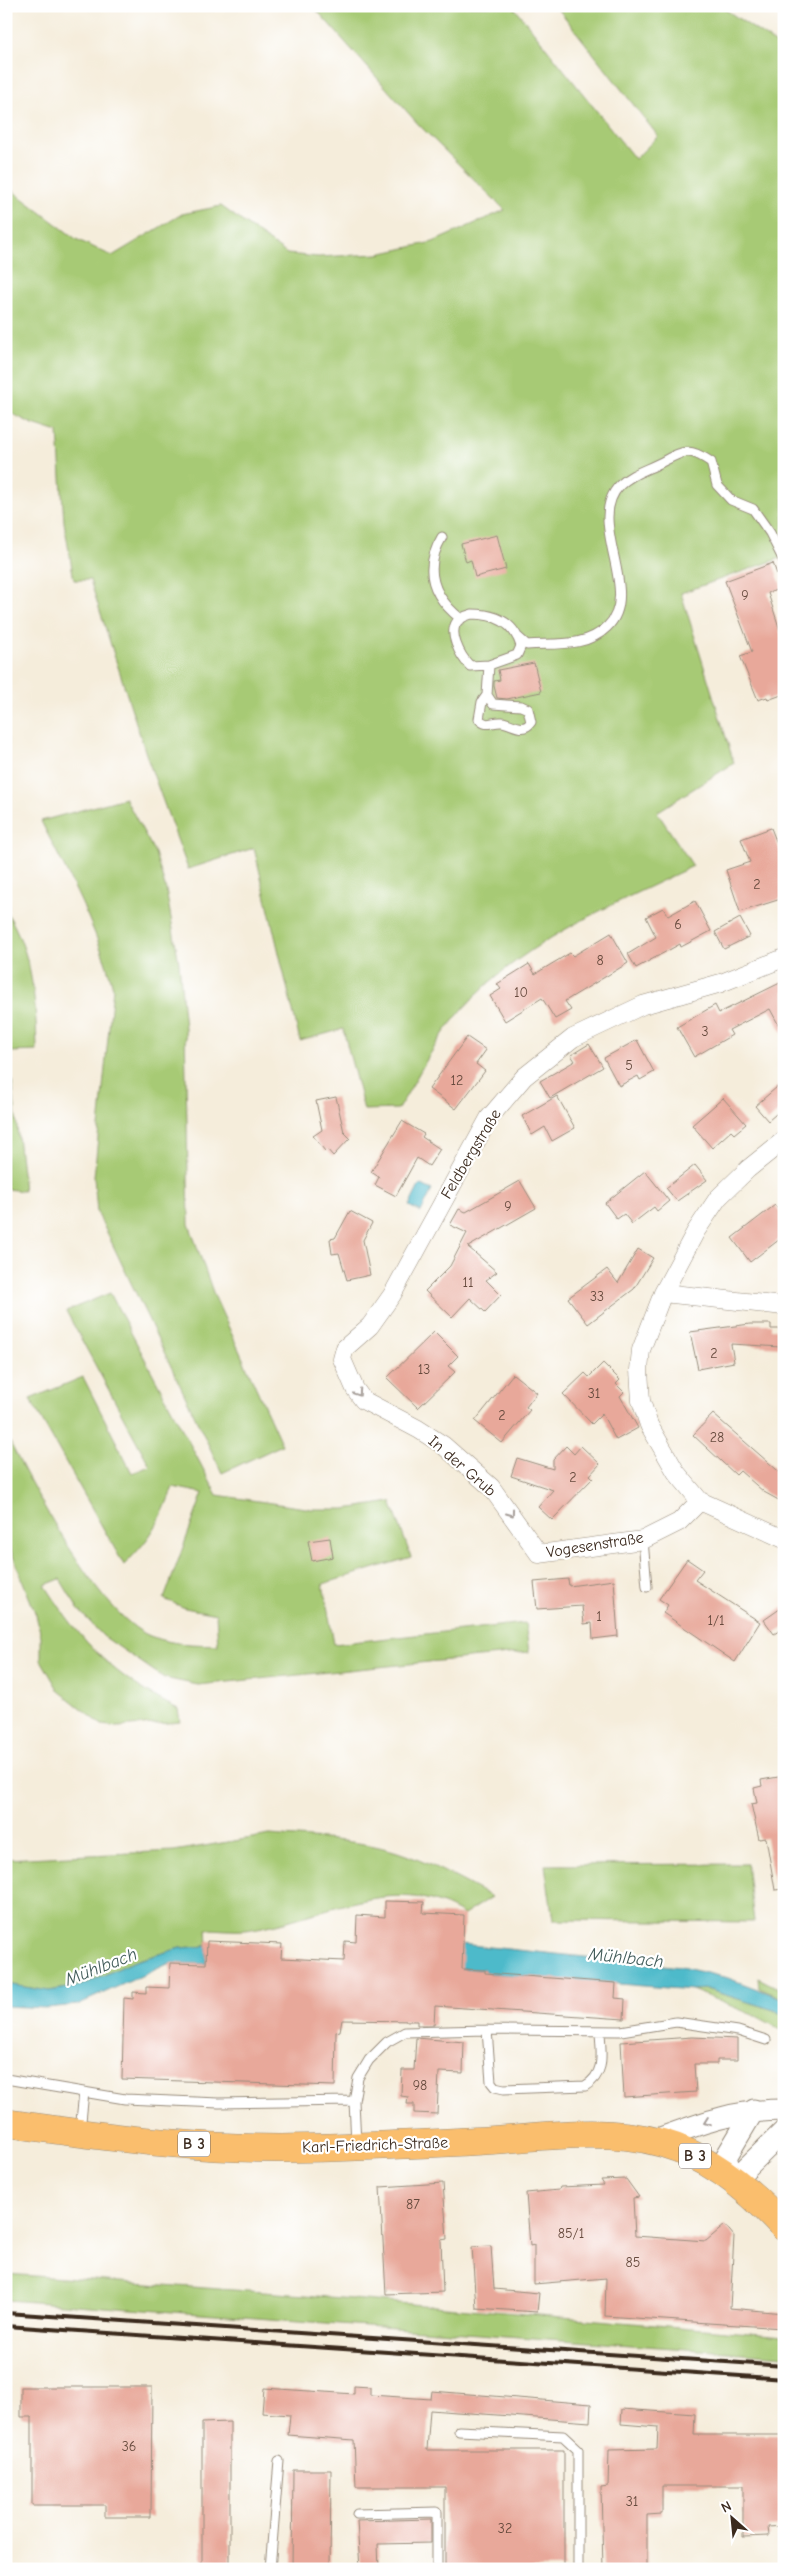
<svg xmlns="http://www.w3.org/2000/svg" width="790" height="2575" viewBox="0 0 790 2575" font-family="'Comic Neue',sans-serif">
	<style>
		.green { fill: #a7ca74; stroke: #717a49 }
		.water { fill: #4ebaca; stroke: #447274 }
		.building { fill: #e8a89a }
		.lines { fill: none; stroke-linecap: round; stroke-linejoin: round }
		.service-casing { stroke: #988c7c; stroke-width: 11 }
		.minor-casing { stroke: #988c7c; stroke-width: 19 }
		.tertiary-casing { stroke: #988c7c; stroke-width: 23 }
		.primary-casing { stroke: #988c7c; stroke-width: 29 }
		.service { stroke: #fff; stroke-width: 9 }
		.minor { stroke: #fff; stroke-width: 18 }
		.tertiary { stroke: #fff; stroke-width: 21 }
		.primary { stroke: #fabe6d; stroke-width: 28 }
		.rail { stroke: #3b2a1e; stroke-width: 4 }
		.oneway { stroke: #a79f9a }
		.labels { text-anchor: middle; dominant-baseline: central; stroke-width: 4.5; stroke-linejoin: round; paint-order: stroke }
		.number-label { font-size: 14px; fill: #664a3d }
		.shield { fill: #fff; stroke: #766a62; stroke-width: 1 }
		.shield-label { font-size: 15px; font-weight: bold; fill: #3b2a1e }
		.street-label { font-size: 16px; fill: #3b2a1e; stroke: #fff }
		.water-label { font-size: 18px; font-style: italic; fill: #425c5a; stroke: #fff }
	</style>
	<rect width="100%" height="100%" fill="#fff"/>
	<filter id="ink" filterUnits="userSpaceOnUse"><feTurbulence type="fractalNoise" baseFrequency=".02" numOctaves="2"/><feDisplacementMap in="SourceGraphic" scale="10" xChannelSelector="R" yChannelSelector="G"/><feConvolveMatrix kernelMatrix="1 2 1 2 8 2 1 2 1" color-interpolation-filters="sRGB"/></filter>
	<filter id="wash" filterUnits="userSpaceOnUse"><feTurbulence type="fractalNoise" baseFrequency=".0096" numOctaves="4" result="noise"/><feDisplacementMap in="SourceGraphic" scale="20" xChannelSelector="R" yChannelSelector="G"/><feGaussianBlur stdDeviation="1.12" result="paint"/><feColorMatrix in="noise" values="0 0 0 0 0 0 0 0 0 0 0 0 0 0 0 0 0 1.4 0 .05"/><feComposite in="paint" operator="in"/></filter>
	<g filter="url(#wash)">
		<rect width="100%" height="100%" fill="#f5eddb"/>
		<path class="green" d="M313 6H513L635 159 658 136 556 6H720L784 49V557L681 593 734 763 657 812 693 866C607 908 512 945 452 1022 431 1048 416 1081 398 1109L364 1110 343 1029 300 1041 254 848 188 869 148 760 90 580H74L64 522 58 432 33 424 6 411V186L76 239 112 256 182 214 221 206 287 254 318 257 378 254 433 242 505 210 419 125Z
			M125 798 155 853 166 890 179 963 185 1028 189 1224 214 1295 282 1445 222 1473 97 1212 94 1177 113 988C98 929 68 875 41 821Z
			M6 911C33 953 36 1002 37 1051L9 1052 24 1191 6 1189Z
			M110 1293 217 1495 312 1509H345L391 1502 411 1557 323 1584 334 1644 525 1623 529 1652 198 1685 164 1678 103 1636 78 1609 60 1579 45 1585C84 1646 113 1676 178 1709L180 1722 118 1727 102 1725 59 1691 41 1660V1636L36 1615 6 1538V1434C30 1484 100 1616 150 1636 171 1645 195 1644 218 1645L216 1614 185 1608 164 1599 203 1493 173 1487C159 1524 152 1537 124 1565L30 1399 83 1377 132 1473 150 1466 66 1311Z
			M270 1835C315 1839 363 1839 406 1855 436 1866 464 1882 492 1897L464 1915C394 1869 318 1921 245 1930 232 1931 218 1929 206 1929L207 1946 180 1948 135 1961 80 1986 49 1991 6 1984V1859L174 1851Z
			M747 1864 754 1922 553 1920 545 1865Z
			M758 1978 784 1991V1999L759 1988Z
			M706 1989 774 2010 784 2015V2031L758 2017 692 1990Z
			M6 2274 305 2295 784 2336V2356L6 2300Z"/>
		<path class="water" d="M420 1184 432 1190 421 1212 409 1206Z
			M460 1944 681 1967 728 1978 784 1999V2015L774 2010 706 1989 692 1990 485 1973V1970L458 1968Z
			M207 1946 206 1964 170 1963 77 2005 46 2008 6 2006V1984L49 1991 80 1986 135 1961 180 1948Z"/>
		<g id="blocks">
			<path class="building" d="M497 535 506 569 475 577 471 560 466 562 461 544Z
				M773 563 782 588 768 593 784 643V694L768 700 767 697 758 700 740 656 752 652 725 581Z
				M534 663 541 692 507 699 497 698 494 686V681L500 680 498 670Z
				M771 828 784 861V898L740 912 726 870 750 862 741 839Z
				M695 901 711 931 681 947 680 944 636 968 628 954 656 937 646 917 663 908 668 916Z
				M740 918 750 936 724 949 715 932Z
				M611 933 628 963 565 1001 571 1010 555 1019 542 998 505 1021 490 996 501 989 497 984 529 964 535 974 570 953 573 956Z
				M784 981V1035L770 1009 729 1030 732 1035 694 1057 677 1027 715 1005 719 1013Z
				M467 1037 486 1050 476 1064 485 1071 456 1109 429 1089Z
				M637 1040 654 1072 640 1080 638 1076 619 1086 604 1058Z
				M589 1044 603 1067 550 1098 540 1081 575 1061 571 1055Z
				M784 1081V1107L768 1121 755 1106Z
				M557 1096 575 1128 552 1141 545 1127 532 1135 522 1116Z
				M336 1097 344 1132 350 1138 333 1156 327 1149 325 1151 313 1136 322 1130 316 1101Z
				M723 1098 746 1124 734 1134 731 1131 712 1148 692 1125Z
				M402 1121 424 1134 422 1137 440 1149 429 1166 417 1158 396 1196 375 1185 379 1177 371 1172Z
				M695 1165 707 1180 677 1201 666 1188Z
				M645 1171 669 1201 657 1211 654 1207 632 1224 624 1214 617 1219 605 1203Z
				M520 1181 536 1208 468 1247 497 1272 486 1280 501 1295 485 1312 470 1298 452 1317 425 1291 450 1266 467 1233 450 1225 459 1209 466 1212Z
				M775 1205 784 1217V1236L750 1262 732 1238Z
				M350 1211 372 1223 363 1240 370 1275 347 1280 339 1253 332 1254 330 1239 335 1238Z
				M638 1249 653 1258 634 1289 588 1324 568 1298 607 1269 618 1283Z
				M750 1324H771V1329H781V1347L731 1344 734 1362 698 1369 690 1332Z
				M434 1332 458 1356 448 1366 455 1372 418 1408 387 1378Z
				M603 1363 620 1380 616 1384 624 1392 620 1396 638 1428 616 1440 602 1414 592 1424 563 1394 585 1373 589 1377Z
				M513 1374 537 1393 526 1407 530 1410 502 1443 475 1421Z
				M713 1414 784 1476V1503L764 1492 740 1471 736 1475 693 1435Z
				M566 1446 574 1454 581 1446 600 1464 590 1475 593 1478 552 1520 538 1507 553 1490 511 1476 517 1458 553 1469V1460Z
				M330 1538 333 1557 312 1561 308 1541Z
				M687 1559 703 1570 695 1580 760 1622 735 1662 663 1613 668 1605 659 1599Z
				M568 1579 569 1586 614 1580 618 1636 593 1639 592 1623 584 1624 582 1606 537 1609 534 1582Z
				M784 1606V1628L774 1634 764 1620Z
				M784 1776V1889L775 1890 766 1838 759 1839 751 1804 757 1803 754 1788 762 1786 761 1780Z
				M385 1901 424 1902 423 1913 464 1915 462 1969 485 1970V1973L616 1983 615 1998 625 1999 624 2019 435 2006 434 2025H417V2021L342 2020 340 2031 336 2032 335 2086 122 2079 124 1998 133 1999V1992L146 1993V1987L169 1988 170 1963 206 1964 207 1941 282 1944 281 1958 344 1961 345 1941 356 1942 357 1915 385 1917Z
				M692 2037 737 2039V2060H717V2064H694L696 2092 624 2097 621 2042Z
				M416 2038 464 2042 463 2073 439 2072 437 2114 414 2113V2104H407L408 2097 401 2096 402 2070H414Z
				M626 2179 639 2197 633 2198 635 2236 706 2241 725 2225 734 2236 730 2308 783 2313 782 2328 605 2316 606 2278 534 2284V2245L530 2246 526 2193 559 2190 560 2187 604 2185 601 2180Z
				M443 2183 447 2239 441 2240 443 2292 386 2294 380 2187Z
				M491 2246 494 2289 539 2293 537 2312 476 2308 472 2247Z
				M354 2386 370 2387V2395L431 2399 432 2391 591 2404 590 2422 430 2410 427 2450H564V2569H445V2487H356L354 2440 288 2435 290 2415 262 2413 264 2388 354 2394Z
				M21 2387H152L151 2517H105V2505H32V2417H21Z
				M622 2409 695 2414 694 2435H783L784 2526 768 2527 769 2536 743 2537V2486H662V2514L647 2515V2569H603L601 2487 608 2486 609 2450 657 2449 658 2427 621 2424Z
				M230 2422V2569H202V2423Z
				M293 2470H331L330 2569H292Z
				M431 2519V2543L378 2544 379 2569H360L357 2521Z"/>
		</g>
	</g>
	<g filter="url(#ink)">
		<use href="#blocks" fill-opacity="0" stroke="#988c7c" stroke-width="1"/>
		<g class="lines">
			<defs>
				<path id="service" d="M442 537C423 569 432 596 461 619
					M472 614C495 614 514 622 521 646L517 655 489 665 470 666C461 657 445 630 460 619 463 617 468 615 472 614Z
					M518 637 527 645C554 643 586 648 607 627 644 592 584 521 620 485 631 474 646 470 660 463 683 451 688 446 711 462L717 485 731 500 753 509 770 533 784 561
					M487 695 482 702 479 719C487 728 492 721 502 722 512 723 523 734 531 722L528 709 521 706 493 704 487 695 489 665
					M643 1540 647 1587
					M487 2030 491 2082 495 2087 504 2089 585 2086C606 2074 601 2053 600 2032
					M6 2079 125 2099 219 2103 354 2101
					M80 2131 84 2092
					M356 2143 354 2101 358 2078 369 2060 387 2042 405 2032 487 2030 621 2031 676 2022 738 2031 766 2040
					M459 2431 563 2436 578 2450V2569
					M357 2514 437 2512V2569
					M270 2569 279 2461"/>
				<path id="minor" d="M784 1140 748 1169 718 1198 696 1231 663 1293 641 1350 639 1370 641 1401 649 1425 676 1472 700 1501 784 1539
					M663 1293 784 1306
					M700 1501 679 1522 643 1540 539 1554 491 1487 443 1445 418 1429 363 1400 355 1389 342 1359 345 1348 370 1326 392 1295 489 1118 524 1077 573 1038 643 1005 721 983 784 958"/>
				<path id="tertiary" d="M652 2141C699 2124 733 2110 784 2110
					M733 2181 726 2157 754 2110
					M733 2181 784 2131"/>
				<path id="primary" d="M6 2123C105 2137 206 2151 306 2148 362 2147 419 2144 476 2141 538 2138 601 2126 662 2143 709 2156 751 2191 784 2227"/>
			</defs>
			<use href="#service" class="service-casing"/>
			<use href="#minor" class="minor-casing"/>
			<use href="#tertiary" class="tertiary-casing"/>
			<use href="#primary" class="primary-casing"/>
			<use href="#service" class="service"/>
			<use href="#minor" class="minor"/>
			<use href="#tertiary" class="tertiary"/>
			<use href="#primary" class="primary"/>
			<path class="rail" d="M6 2313 784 2366
				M6 2326 784 2379"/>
		</g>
		<defs><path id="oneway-chevron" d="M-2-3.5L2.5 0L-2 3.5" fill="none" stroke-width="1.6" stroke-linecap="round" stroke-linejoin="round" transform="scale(1.25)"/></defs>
		<g class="oneway">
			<use href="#oneway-chevron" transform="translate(358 1393) rotate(56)"/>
			<use href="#oneway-chevron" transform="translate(511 1513) rotate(54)"/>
			<use href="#oneway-chevron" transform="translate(707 2122) rotate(160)"/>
		</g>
	</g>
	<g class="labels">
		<g class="number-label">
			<text x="745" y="595">9</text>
			<text x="757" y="884">2</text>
			<text x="678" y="924">6</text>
			<text x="600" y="960">8</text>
			<text x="521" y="992">10</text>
			<text x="705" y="1031">3</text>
			<text x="629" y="1065">5</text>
			<text x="457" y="1080">12</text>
			<text x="508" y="1206">9</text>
			<text x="468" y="1282">11</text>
			<text x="597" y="1296">33</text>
			<text x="714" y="1353">2</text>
			<text x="424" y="1369">13</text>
			<text x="594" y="1393">31</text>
			<text x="502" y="1415">2</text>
			<text x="717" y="1437">28</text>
			<text x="573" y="1477">2</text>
			<text x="599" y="1616">1</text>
			<text x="716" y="1620">1/1</text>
			<text x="420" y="2085">98</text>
			<text x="413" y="2204">87</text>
			<text x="571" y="2233">85/1</text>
			<text x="633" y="2262">85</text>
			<text x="129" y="2446">36</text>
			<text x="632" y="2501">31</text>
			<text x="505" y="2528">32</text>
		</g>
		<g class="shield">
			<rect x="178" y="2131.5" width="32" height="25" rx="4"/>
			<rect x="679" y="2143.5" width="32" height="25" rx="4"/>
		</g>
		<g class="shield-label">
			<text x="194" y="2144">B 3</text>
			<text x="695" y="2156">B 3</text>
		</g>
		<g class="street-label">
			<text transform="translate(471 1154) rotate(-59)">Feldbergstraße</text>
			<text transform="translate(462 1466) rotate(41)">In der Grub</text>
			<text transform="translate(595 1545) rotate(-9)">Vogesenstraße</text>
			<text transform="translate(375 2145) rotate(-2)">Karl-Friedrich-Straße</text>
		</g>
		<g class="water-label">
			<text transform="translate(626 1958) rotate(6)">Mühlbach</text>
			<text transform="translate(101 1967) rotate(-21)">Mühlbach</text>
		</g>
	</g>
	<rect width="790" height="2575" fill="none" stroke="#fff" stroke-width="25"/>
	<g transform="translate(732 2518) rotate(333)" stroke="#ffffff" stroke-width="4" paint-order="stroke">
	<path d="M0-4L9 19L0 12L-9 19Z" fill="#3b2a1e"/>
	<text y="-8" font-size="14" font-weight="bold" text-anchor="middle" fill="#3b2a1e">N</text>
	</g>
</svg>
